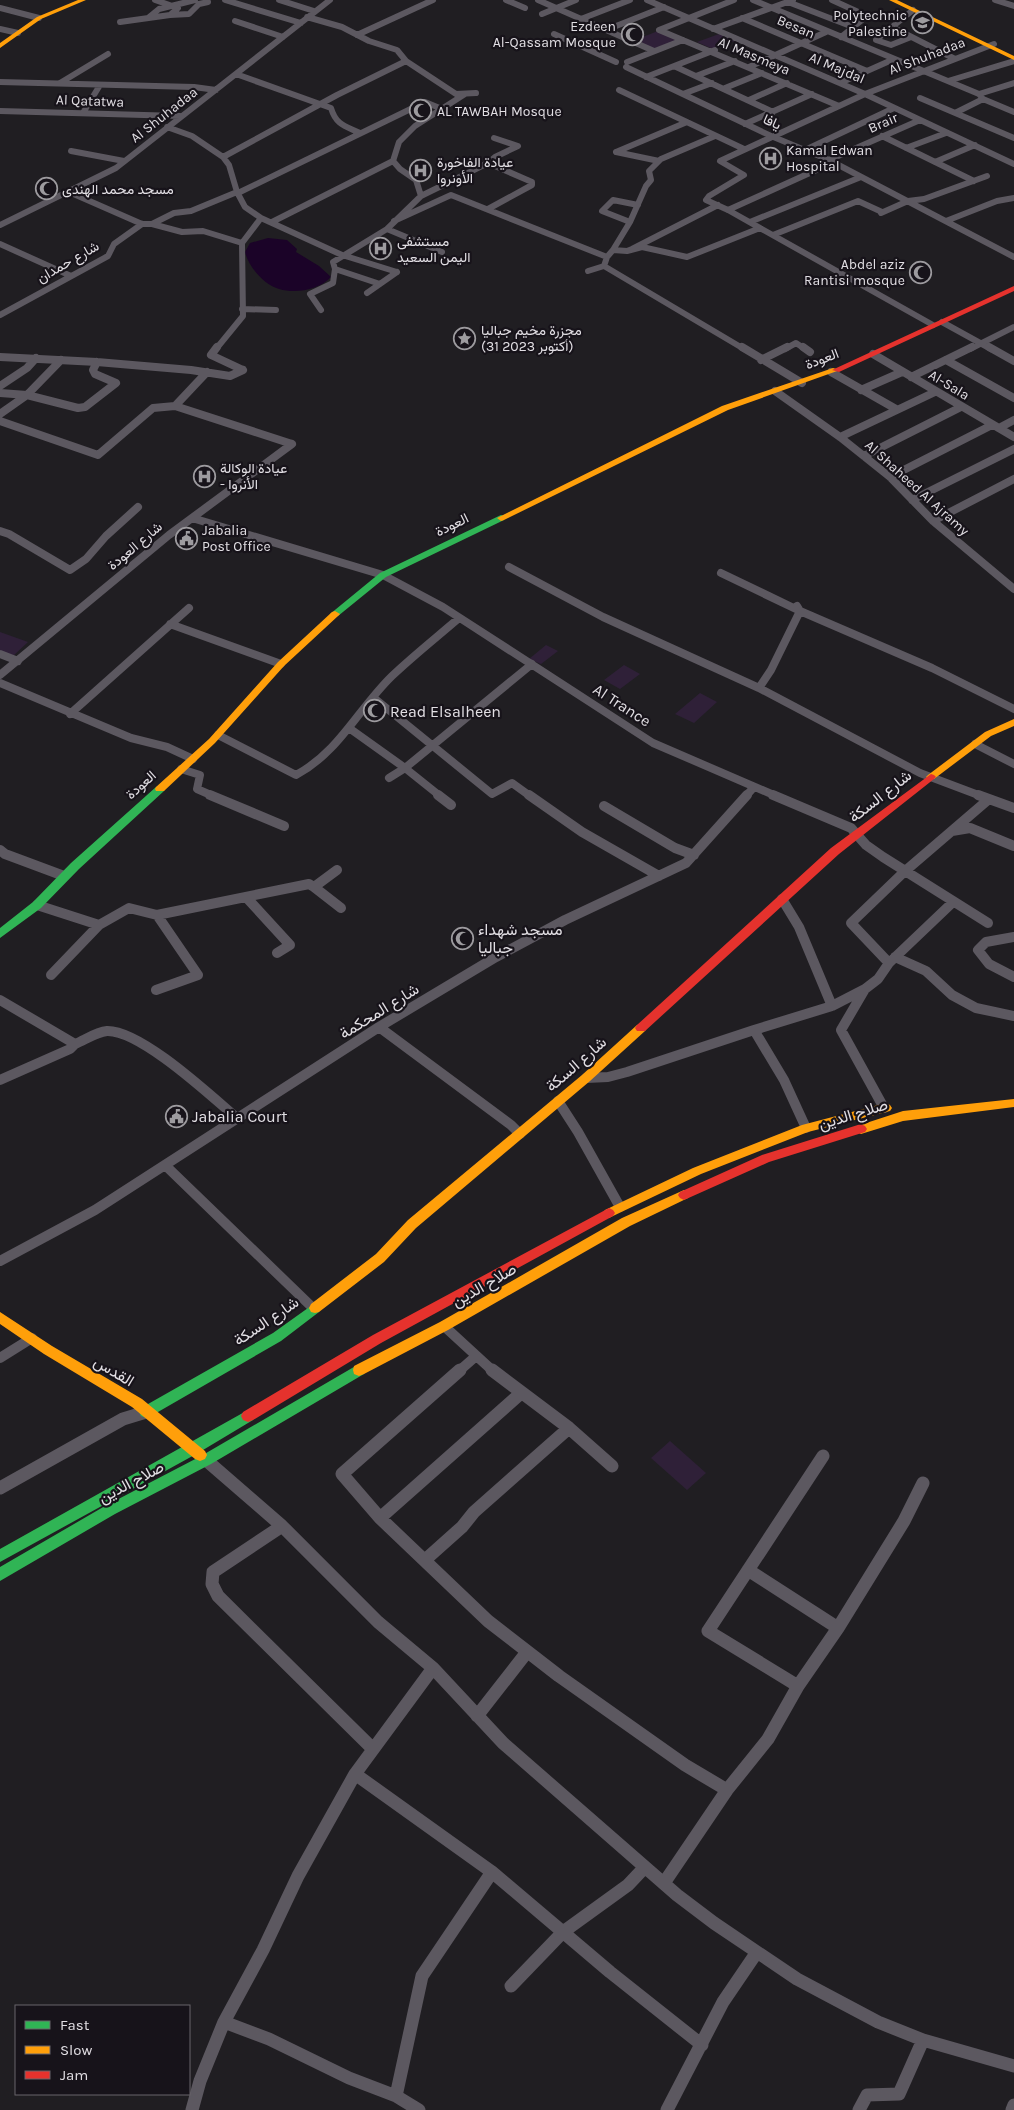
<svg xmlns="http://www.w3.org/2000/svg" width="1014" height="2110" viewBox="0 0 1014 2110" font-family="Karla,Vazirmatn,sans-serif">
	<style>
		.green { fill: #2f2038 }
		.water { fill: #1b0328 }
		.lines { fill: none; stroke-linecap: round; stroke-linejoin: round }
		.street-far3 { stroke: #5c5860; stroke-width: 6 }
		.street-far2 { stroke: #5c5860; stroke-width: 8 }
		.street-far1 { stroke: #5c5860; stroke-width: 10 }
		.street { stroke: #5c5860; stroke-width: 13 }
		.fast { fill: #30b455; fill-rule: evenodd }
		.slow { fill: #ff9f0a; fill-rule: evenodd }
		.jam { fill: #e5322d; fill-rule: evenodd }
		.labels { text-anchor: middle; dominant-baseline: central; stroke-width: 4.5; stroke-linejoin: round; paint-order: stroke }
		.far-poi-label { font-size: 14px; fill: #e1dee3; stroke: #17131a; text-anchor: start }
		.far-street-label { font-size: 14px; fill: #e1dee3; stroke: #17131a }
		.street-label { font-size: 16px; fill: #e1dee3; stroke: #17131a }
		.poi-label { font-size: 16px; fill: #e1dee3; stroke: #17131a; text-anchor: start }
	</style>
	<rect width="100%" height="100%" fill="#201e22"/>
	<path class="green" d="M658 31 677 40 654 49 635 40Z
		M719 34 735 41 713 49 697 42Z
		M0 632 28 642 13 656 0 651Z
		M546 645 558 651 541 664 529 659Z
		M624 665 640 674 620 689 604 680Z
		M700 693 717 702 694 723 675 714Z
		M670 1441 706 1473 687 1490 651 1458Z"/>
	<path class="water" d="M268 238 287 240 297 249 296 252 319 266 331 277C319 290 296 294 279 289 264 285 248 266 245 252L250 243Z"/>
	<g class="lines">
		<path class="street-far3" d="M155 0 178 8 170 15 189 14 199 4 208 2
			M225 0 301 23
			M279 0 314 11
			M506 0 525 8
			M538 0 654 51
			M647 0 865 94 1014 164
			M753 0 979 94 983 99 1014 112
			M832 0 867 16 841 37
			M995 0 1014 6
			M788 2 853 27
			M0 8 39 18
			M542 14 576 0
			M307 17 342 27 369 41 397 50 406 61 456 94 476 93
			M148 18 159 9 195 0
			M742 18 867 71
			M581 19 630 0
			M235 21 283 37
			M120 22 170 15
			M892 27 955 59
			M0 29 18 33
			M713 29 793 0
			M606 30 664 7
			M659 30 839 106
			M659 30 734 0
			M554 34 616 62
			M357 35 433 0
			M911 37 891 45 876 40 913 10
			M627 62 683 40
			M674 66 773 112
			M626 67 771 136 829 160 1014 257
			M749 67 826 32
			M236 74 331 108C336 125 345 126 360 133
			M696 76 735 61
			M646 77 715 50
			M948 81 1014 61
			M0 82 194 87 216 90
			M60 83 108 54
			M840 83 894 59
			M725 88 762 73
			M619 90 744 149
			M683 94 712 83
			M979 94 1014 83
			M920 98 1014 138
			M749 100 787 83
			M0 111 180 116
			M957 112 983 99
			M83 113 100 85
			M745 124 812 94
			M167 127 192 136 223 157 229 165 237 192 245 207 261 218 342 255 397 272
			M882 136 974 181
			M906 148 946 133
			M805 150 894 108
			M71 151 124 161
			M616 152 687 122
			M616 152 659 161
			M223 157 337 95 406 61
			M829 160 920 120
			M935 162 975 145
			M488 163 495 157 518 146 494 138
			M69 192 142 224H152L182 232 203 231 242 243
			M238 193 425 102 442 109
			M421 196 488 163 532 182V185L488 209
			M728 210 834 162
			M881 213 908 201 924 199 987 176
			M394 221 451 195 607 257 604 266 744 349
			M946 221 997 201 1014 198
			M272 222 393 161
			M630 222 646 186 651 180 649 171 661 159 715 136
			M750 222 861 177
			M152 224 174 213 191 211 237 192
			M0 225 116 168 330 0
			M387 229 442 252
			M773 235 858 201 882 212
			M0 244 71 276
			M613 250 630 222 602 211 613 200 638 205
			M627 251 642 247 687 257 760 228
			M607 257 613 250 627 251 632 249 718 205
			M335 269 380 284
			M588 271 604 266
			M367 293 397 272
			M242 309 276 310
			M321 310 310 294 333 283 335 269 333 262 387 229 421 196 416 180 400 169 393 161 399 142 415 126 465 94
			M0 315 108 256 114 244 142 224
			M942 322 991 349
			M933 325 728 210 706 200 709 196 744 175 720 161 865 94 994 44
			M216 349 243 316 242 243 261 218
			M785 349 796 343 805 349
			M970 349 1014 327"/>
		<path class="street-far2" d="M217 347 211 355 243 370
			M742 347 802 383
			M803 347 810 352
			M989 347 1014 361
			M873 354 1014 437
			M0 357 97 362 191 370 230 376 243 370
			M761 360 787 347
			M946 360 1014 398
			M207 372 175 406 292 444
			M831 372 896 409
			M911 377 972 347
			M0 386 27 368 36 358
			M861 390 902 372
			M775 391 840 437 890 477 933 521 1014 589
			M0 393 27 395 78 408 85 407 116 383 95 374 93 370 97 362
			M0 414 27 395 61 360
			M0 421 98 455 153 408 175 406
			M999 428 1014 420
			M840 437 935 392
			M864 456 961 407
			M890 477 992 425
			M912 500 1014 449
			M192 518 383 575 443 607 653 743 776 796
			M933 521 1014 479
			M0 531 9 534 70 570 86 559 106 536 138 507
			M509 567 603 617 759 688 920 773 981 796
			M721 573 800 611 932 668 1014 709
			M170 624 281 664
			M0 654 18 661
			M0 675 169 535 292 444
			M0 683 131 738 167 747 193 759
			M759 688 771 670 800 611 797 606
			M374 698 492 794 512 783 530 796
			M70 714 189 608
			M349 728 405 768 440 796
			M218 735 296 775C339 752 358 709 392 676 413 656 437 637 459 618
			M975 744 1014 764
			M181 769 200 775 197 789 213 796
			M389 778 405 768 532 664
			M746 796 754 787"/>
		<path class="street-far1" d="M210 795 284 826
			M438 795 451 805
			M529 795 582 832 659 876
			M773 795 851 828 866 845 883 857 988 923
			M978 795 1014 808
			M604 806 675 848 694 855
			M952 831 970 828 1014 846
			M0 850 5 854 64 876
			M314 887 341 908
			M246 897 290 945 277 953
			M782 899 799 927 832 1006 865 989 841 1030 884 1108
			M37 905 99 925
			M1014 937 986 942 978 950 989 964 1014 977
			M895 957 926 971 952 995 976 1008 1014 1016
			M889 963 851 923 904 872 989 799
			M51 975 99 925 129 908 157 915 309 884 314 887 337 870
			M865 989 878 979 889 963 952 903
			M156 990 198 975 157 915
			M0 1000 75 1044 70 1049 0 1080
			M379 1027 511 1125 520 1134
			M75 1044C85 1040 96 1032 107 1031 141 1030 212 1097 238 1119
			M586 1078 608 1077 627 1072 754 1030
			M558 1101 578 1132 620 1207
			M806 1128 784 1080 754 1030 832 1006
			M166 1166 314 1309
			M0 1261 95 1210 379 1027 496 957 565 920 686 863 747 795
			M444 1326 493 1371
			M0 1358 32 1338
			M459 1371 475 1357"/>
		<path class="street" d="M460 1370 342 1474 380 1518 488 1621 559 1676 685 1765 727 1790
			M492 1370 569 1428
			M206 1460 282 1526 378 1622 433 1668 503 1743 677 1895 714 1923 797 1979 878 2022 923 2040 1014 2066
			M0 1488 123 1419 146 1412
			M380 1518 520 1394
			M282 1526 213 1572 212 1584 218 1596 373 1749
			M425 1560 462 1527 474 1512 569 1428 612 1466
			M748 1570 838 1628
			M798 1686 708 1631 823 1456
			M477 1716 527 1652
			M355 1774 492 1872 610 1972 702 2045
			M664 1883 727 1790 768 1739 798 1686 838 1628 904 1521 923 1483
			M511 1986 563 1932 628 1885 645 1867
			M224 2022 269 2039 349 2078 396 2096 419 2110
			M396 2096 422 1976 492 1872
			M192 2110 200 2081 224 2022 263 1950 298 1876 355 1774 433 1668
			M667 2110 723 2002 757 1952
			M859 2110 867 2095 899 2094 923 2040
			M1012 2110 1014 2105"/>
		<path class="fast" d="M501 515 504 516V520L386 577 338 616 335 617 330 614 380 573Z
			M160 786 164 787 165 789 164 791 79 869 41 908 0 938V928L33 902 71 863 156 787Z
			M315 1303 319 1304 321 1308 319 1312 281 1341 151 1416 146 1418 141 1416 139 1412 141 1408 273 1333Z
			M359 1364 364 1366 365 1370 364 1374 211 1464 115 1514 0 1581V1567L105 1506 201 1456Z
			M248 1410 253 1412 255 1416 253 1420 198 1453 0 1562V1549Z"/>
		<path class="slow" d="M78 0H86L41 19 0 48V43L37 17Z
			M889 0H897L1014 56V60Z
			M833 368 840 370 728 410 504 520 501 521 497 518 722 406Z
			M335 611 340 614 338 616 284 666 215 743 164 791H156L155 789 156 787 209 739 278 662 332 612Z
			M1014 719V726L991 736 934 779H928L926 777 928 775 985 732Z
			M641 1024 645 1025 647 1028 645 1031 590 1081 416 1228 384 1262 319 1312 315 1313 311 1312 309 1308 311 1304 376 1254 408 1220 582 1075 637 1025Z
			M1014 1099V1107L903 1121 861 1134 857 1132 855 1129 857 1126 903 1111Z
			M886 1103 890 1105 892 1108 890 1111 808 1132 701 1174 613 1216 609 1218 605 1216 603 1213 605 1210 693 1168 802 1125Z
			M684 1190 688 1192 690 1195 688 1198 630 1226 448 1330 364 1374 359 1376 354 1374 353 1370 354 1366 440 1322 622 1218Z
			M0 1312 52 1346 142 1399 205 1451 207 1455 205 1459 200 1461 195 1459 132 1407 44 1354 0 1324Z"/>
		<path class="jam" d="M1014 286V291L839 372 832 370Z
			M931 774 934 775 936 777 934 779 839 854 645 1031H637L635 1028 637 1025 831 848Z
			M861 1124 865 1126 867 1129 865 1132 769 1162 684 1200 680 1198 678 1195 680 1192 762 1155Z
			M609 1208 613 1210 615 1213 613 1216 381 1343 253 1420 248 1422 243 1420 241 1416 243 1412 373 1335Z"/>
	</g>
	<defs>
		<symbol id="university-ring" viewBox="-11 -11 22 22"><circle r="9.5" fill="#17131a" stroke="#9d9b9f" stroke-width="1.5"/><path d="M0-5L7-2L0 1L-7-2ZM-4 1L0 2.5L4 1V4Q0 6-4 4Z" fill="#9d9b9f"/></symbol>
		<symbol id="mosque-ring" viewBox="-11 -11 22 22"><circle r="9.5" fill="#17131a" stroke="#9d9b9f" stroke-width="1.5"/><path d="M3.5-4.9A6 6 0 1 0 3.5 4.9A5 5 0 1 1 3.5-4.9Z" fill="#9d9b9f"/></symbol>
		<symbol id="hospital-ring" viewBox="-11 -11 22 22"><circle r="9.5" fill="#17131a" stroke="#9d9b9f" stroke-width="1.5"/><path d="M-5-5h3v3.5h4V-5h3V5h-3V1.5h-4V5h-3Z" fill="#9d9b9f"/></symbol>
		<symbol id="sight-ring" viewBox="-11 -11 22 22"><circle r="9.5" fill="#17131a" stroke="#9d9b9f" stroke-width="1.5"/><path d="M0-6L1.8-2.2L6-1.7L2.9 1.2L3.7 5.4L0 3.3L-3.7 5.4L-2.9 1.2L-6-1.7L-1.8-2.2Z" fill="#9d9b9f"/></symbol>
		<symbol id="civic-ring" viewBox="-11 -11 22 22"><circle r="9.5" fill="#17131a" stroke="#9d9b9f" stroke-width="1.5"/><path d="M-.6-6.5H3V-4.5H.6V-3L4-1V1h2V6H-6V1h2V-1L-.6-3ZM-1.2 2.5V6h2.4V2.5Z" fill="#9d9b9f"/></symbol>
	</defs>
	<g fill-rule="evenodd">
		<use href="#university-ring" x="910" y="10" width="25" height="25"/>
		<use href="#mosque-ring" x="620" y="22" width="25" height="25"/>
		<use href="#mosque-ring" x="408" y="98" width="25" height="25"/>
		<use href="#hospital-ring" x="758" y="146" width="25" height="25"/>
		<use href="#hospital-ring" x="408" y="158" width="25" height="25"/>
		<use href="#mosque-ring" x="34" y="176" width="25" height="25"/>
		<use href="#hospital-ring" x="368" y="236" width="25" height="25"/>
		<use href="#mosque-ring" x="908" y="260" width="25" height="25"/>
		<use href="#sight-ring" x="452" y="326" width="25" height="25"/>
		<use href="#hospital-ring" x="192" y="464" width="25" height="25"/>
		<use href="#civic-ring" x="174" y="526" width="25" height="25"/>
		<use href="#mosque-ring" x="362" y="698" width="25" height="25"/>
		<use href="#mosque-ring" x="450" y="926" width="25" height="25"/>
		<use href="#civic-ring" x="164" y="1104" width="25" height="25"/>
	</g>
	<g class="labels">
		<g class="far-poi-label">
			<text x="907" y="15" text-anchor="end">Polytechnic<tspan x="907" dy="16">Palestine</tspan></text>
			<text x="616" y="26" text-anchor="end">Ezdeen<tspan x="616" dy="16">Al-Qassam Mosque</tspan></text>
			<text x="437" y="111">AL TAWBAH Mosque</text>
			<text x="786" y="150">Kamal Edwan<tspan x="786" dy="16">Hospital</tspan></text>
			<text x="437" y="162">عيادة الفاخورة<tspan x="437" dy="16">الأونروا</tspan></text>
			<text x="62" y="189">مسجد محمد الهندى</text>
			<text x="397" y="241">مستشفى<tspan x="397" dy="16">اليمن السعيد</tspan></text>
			<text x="905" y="264" text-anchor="end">Abdel aziz<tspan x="905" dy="16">Rantisi mosque</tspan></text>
			<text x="481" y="330">مجزرة مخيم جباليا<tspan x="481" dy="16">(31 أكتوبر 2023)</tspan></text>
			<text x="220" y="468">عيادة الوكالة<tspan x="220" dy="16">- الأنروا</tspan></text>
			<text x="202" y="530">Jabalia<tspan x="202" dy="16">Post Office</tspan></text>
		</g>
		<g class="far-street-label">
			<text transform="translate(796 27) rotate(23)">Besan</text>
			<text transform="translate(754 56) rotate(23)">Al Masmeya</text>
			<text transform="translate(927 56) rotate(-21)">Al Shuhadaa</text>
			<text transform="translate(837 68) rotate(23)">Al Majdal</text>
			<text transform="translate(90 101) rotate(2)">Al Qatatwa</text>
			<text transform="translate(164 115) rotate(-38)">Al Shuhadaa</text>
			<text transform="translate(772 122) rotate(24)">يافا</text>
			<text transform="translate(883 123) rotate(-24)">Brair</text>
			<text transform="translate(68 262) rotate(-30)">شارع حمدان</text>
			<text transform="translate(822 359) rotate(-21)">العودة</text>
			<text transform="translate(949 385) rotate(31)">Al-Sala</text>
			<text transform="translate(917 488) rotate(42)">Al Shaheed Al Ajramy</text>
			<text transform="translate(452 525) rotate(-26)">العودة</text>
			<text transform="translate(135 546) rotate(-40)">شارع العودة</text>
			<text transform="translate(141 785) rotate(-42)">العودة</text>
		</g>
		<g class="street-label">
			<text transform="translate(622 705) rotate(33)">Al Trance</text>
			<text transform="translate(880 796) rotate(-38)">شارع السكة</text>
			<text transform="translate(379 1011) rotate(-32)">شارع المحكمة</text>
			<text transform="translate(576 1064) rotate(-41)">شارع السكة</text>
			<text transform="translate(853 1114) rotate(-17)">صلاح الدين</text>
			<text transform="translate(484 1285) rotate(-30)">صلاح الدين</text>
			<text transform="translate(266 1321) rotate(-34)">شارع السكة</text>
			<text transform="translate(114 1371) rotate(31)">القدس</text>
			<text transform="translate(131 1482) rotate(-28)">صلاح الدين</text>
		</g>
		<g class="poi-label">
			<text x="390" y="711">Read Elsalheen</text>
			<text x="478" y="929">مسجد شهداء<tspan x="478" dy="18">جباليا</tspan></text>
			<text x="192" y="1116">Jabalia Court</text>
		</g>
	</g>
	<rect x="15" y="2005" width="175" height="90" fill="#17131a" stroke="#68646a"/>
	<rect x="25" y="2021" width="25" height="8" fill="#30b455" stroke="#68646a"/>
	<text x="60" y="2030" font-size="15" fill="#e1dee3">Fast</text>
	<rect x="25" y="2046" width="25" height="8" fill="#ff9f0a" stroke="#68646a"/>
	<text x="60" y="2055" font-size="15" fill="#e1dee3">Slow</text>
	<rect x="25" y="2071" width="25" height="8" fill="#e5322d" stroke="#68646a"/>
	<text x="60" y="2080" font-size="15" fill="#e1dee3">Jam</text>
</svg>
